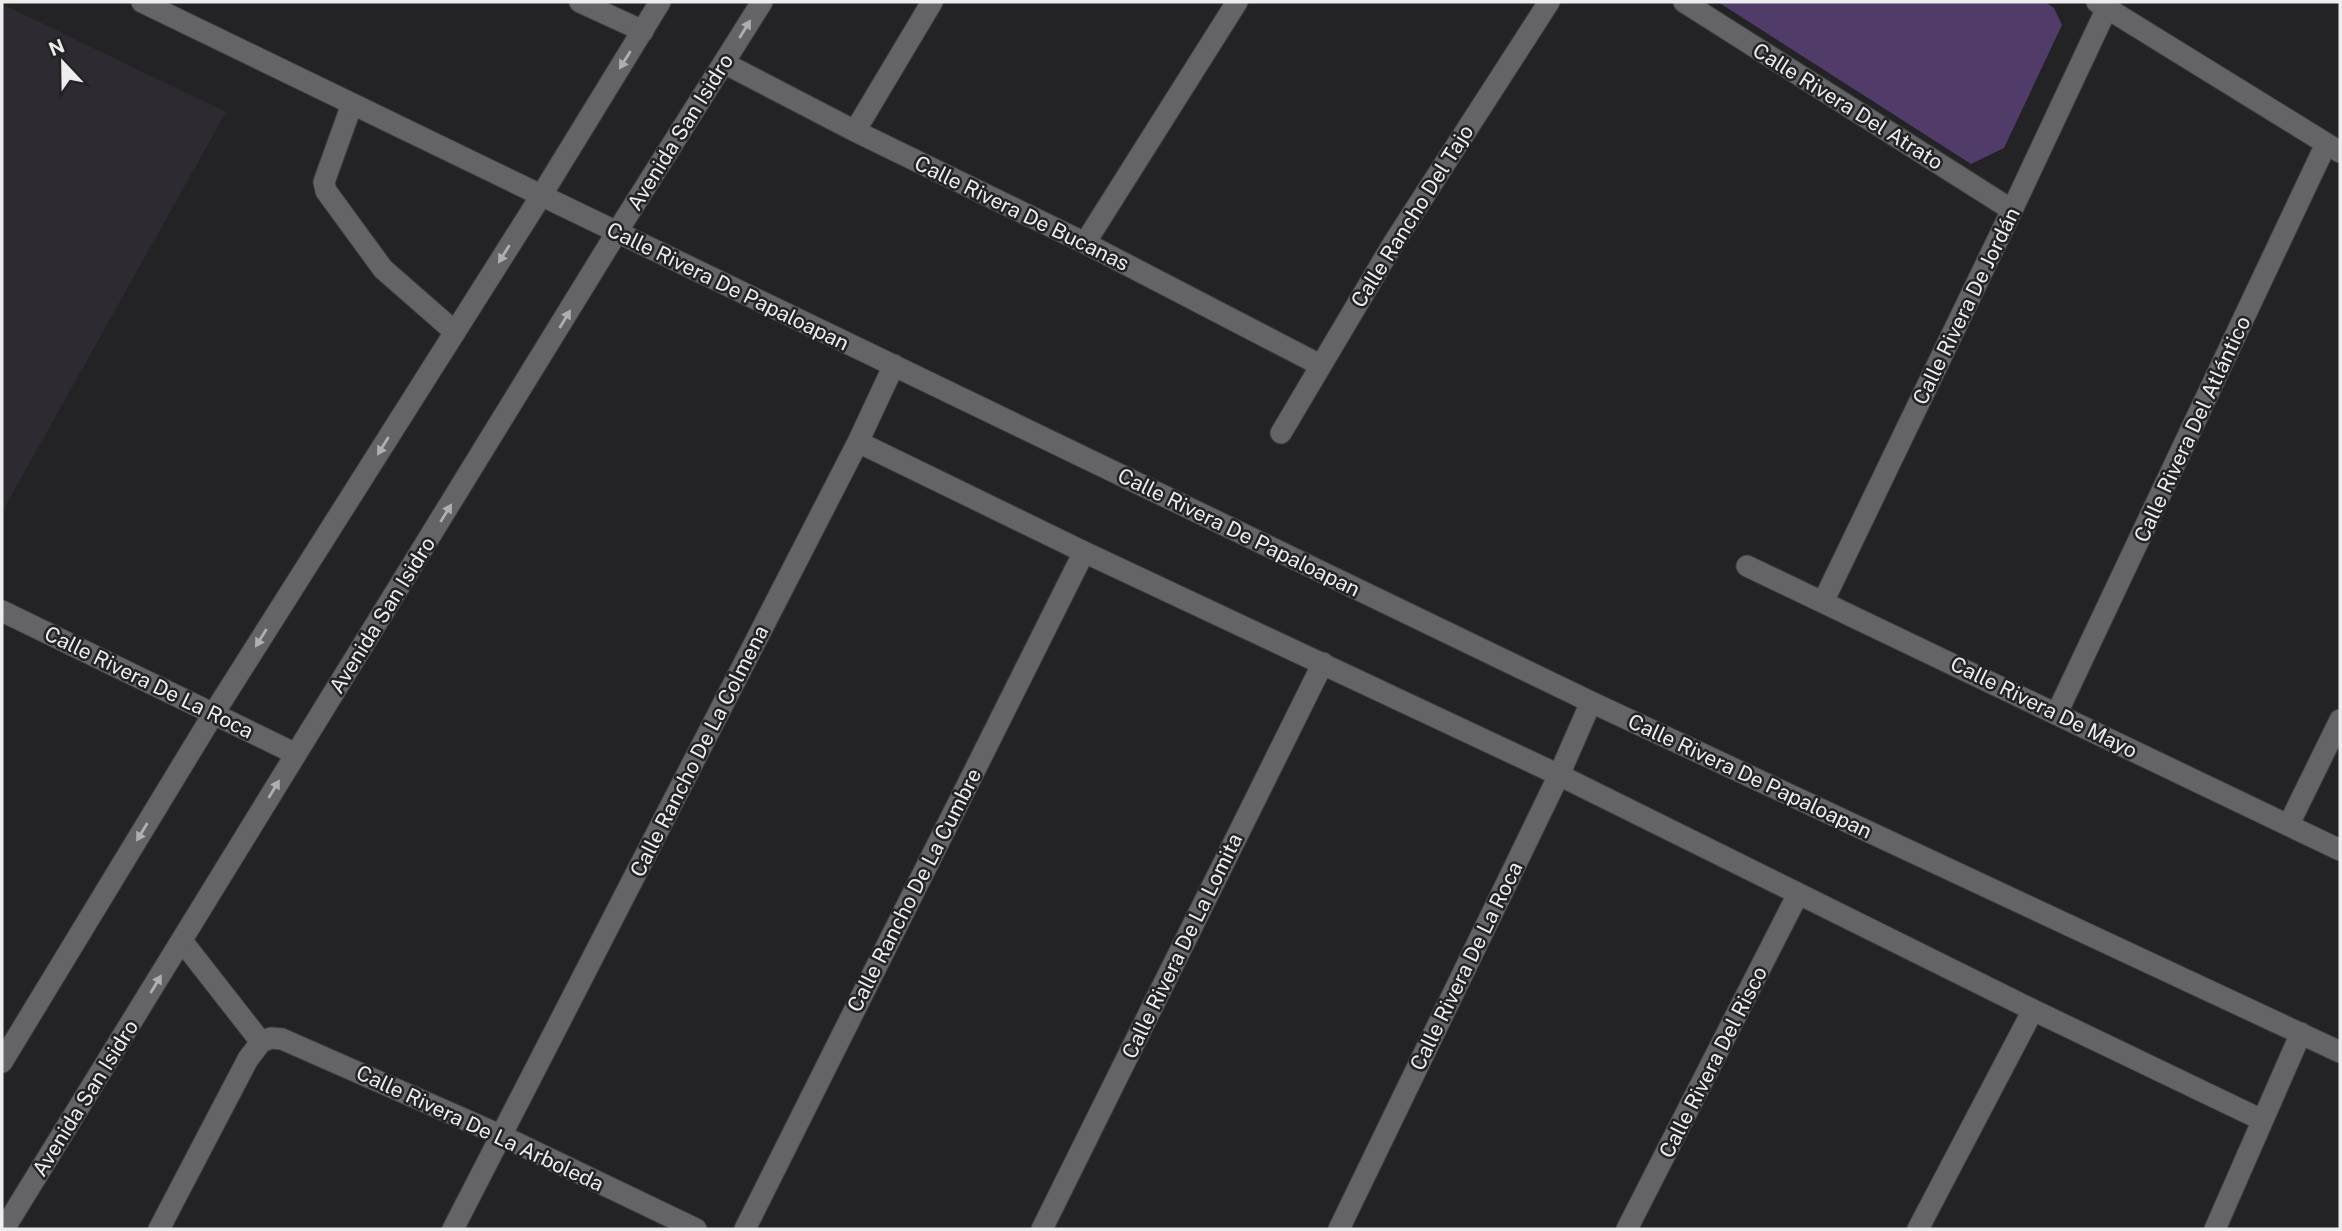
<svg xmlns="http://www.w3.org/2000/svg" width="2342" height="1231" viewBox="0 0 2342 1231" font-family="'Public Sans',sans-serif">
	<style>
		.built { fill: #2e2a32 }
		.green { fill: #513b68 }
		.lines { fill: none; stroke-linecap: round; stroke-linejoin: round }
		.lane-casing { stroke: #3e3d3f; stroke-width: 23 }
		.street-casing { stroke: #3e3d3f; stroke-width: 23 }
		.secondary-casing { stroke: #3e3d3f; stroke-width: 23 }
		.lane { stroke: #646366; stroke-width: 21 }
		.street { stroke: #646366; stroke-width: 21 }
		.secondary { stroke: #646366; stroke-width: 21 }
		.oneway { fill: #afaeb1 }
		.labels { text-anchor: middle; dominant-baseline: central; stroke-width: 5; stroke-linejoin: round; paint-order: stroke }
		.street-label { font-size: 21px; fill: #edecee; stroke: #232225 }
	</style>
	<rect width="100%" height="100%" fill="#232225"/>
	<path class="built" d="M2 4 226 112 2 512Z"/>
	<path class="green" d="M1718 2H2045L2054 8 2062 25 2004 148 1971 164Z"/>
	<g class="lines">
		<defs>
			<path id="lane" d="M352 104 324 182 326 191 383 269 455 332"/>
			<path id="street" d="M580 2 643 31
				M1684 2 2012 210
				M2097 2 2340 152
				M724 63 855 131 1085 243 1320 365
				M855 131 932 2
				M617 232 1591 702 2340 1052
				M1085 243 1237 2
				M1281 433 1393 244 1549 2
				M858 442 1084 552 1559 775 2033 1010 2262 1120
				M1747 566 2340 850
				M1823 602 2012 210 2107 8
				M2 611 296 754
				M2057 713 2326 144
				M2289 824 2340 720
				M182 941 261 1042
				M261 1042 271 1038 282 1039 500 1135 696 1229
				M159 1229 248 1059 261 1042
				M453 1229 858 442 894 365
				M745 1229 1084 552
				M1042 1229 1323 663
				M1339 1229 1559 775 1591 702
				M1627 1229 1798 894
				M1918 1229 2033 1010
				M2215 1229 2301 1033"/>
			<path id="secondary" d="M142 2 617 232
				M2 1062 214 713 541 196 660 2
				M4 1229 617 232 762 2"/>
		</defs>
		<use href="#lane" class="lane-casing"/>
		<use href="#street" class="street-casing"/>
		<use href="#secondary" class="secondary-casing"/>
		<use href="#lane" class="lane"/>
		<use href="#street" class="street"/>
		<use href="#secondary" class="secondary"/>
	</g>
	<defs><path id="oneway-solid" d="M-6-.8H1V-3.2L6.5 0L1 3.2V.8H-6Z" transform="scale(1.75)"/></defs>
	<g class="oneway">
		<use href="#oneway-solid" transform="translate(745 29) rotate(-58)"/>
		<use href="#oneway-solid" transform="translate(625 60) rotate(122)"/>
		<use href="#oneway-solid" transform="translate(504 254) rotate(122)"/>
		<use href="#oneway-solid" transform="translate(565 319) rotate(-59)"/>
		<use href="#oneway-solid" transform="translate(383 446) rotate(122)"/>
		<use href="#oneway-solid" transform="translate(446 513) rotate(-58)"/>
		<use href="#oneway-solid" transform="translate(261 638) rotate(122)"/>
		<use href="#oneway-solid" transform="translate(274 789) rotate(-59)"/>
		<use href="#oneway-solid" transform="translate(142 832) rotate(121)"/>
		<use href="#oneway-solid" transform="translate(156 984) rotate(-59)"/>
	</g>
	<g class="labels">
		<g class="street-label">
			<text transform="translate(1848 106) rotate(32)">Calle Rivera Del Atrato</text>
			<text transform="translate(680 132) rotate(-58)">Avenida San Isidro</text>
			<text transform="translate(1022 213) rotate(26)">Calle Rivera De Bucanas</text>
			<text transform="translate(1412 216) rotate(-58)">Calle Rancho Del Tajo</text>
			<text transform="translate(728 286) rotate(26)">Calle Rivera De Papaloapan</text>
			<text transform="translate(1966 306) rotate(-64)">Calle Rivera De Jordán</text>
			<text transform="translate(2192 429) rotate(-65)">Calle Rivera Del Atlántico</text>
			<text transform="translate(1239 532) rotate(26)">Calle Rivera De Papaloapan</text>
			<text transform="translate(382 615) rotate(-58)">Avenida San Isidro</text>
			<text transform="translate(149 682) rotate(26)">Calle Rivera De La Roca</text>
			<text transform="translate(2044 707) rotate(26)">Calle Rivera De Mayo</text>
			<text transform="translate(699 751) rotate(-63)">Calle Rancho De La Colmena</text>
			<text transform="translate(1750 776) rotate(25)">Calle Rivera De Papaloapan</text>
			<text transform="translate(914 890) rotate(-63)">Calle Rancho De La Cumbre</text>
			<text transform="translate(1182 946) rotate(-64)">Calle Rivera De La Lomita</text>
			<text transform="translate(1466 966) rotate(-64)">Calle Rivera De La Roca</text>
			<text transform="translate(1713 1062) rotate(-63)">Calle Rivera Del Risco</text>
			<text transform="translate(85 1098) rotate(-58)">Avenida San Isidro</text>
			<text transform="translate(480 1128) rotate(25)">Calle Rivera De La Arboleda</text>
		</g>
	</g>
	<rect width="2342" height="1231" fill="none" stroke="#edecee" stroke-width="7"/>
	<g transform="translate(63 63) rotate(338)" stroke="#232225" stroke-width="5" paint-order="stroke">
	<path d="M0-5L12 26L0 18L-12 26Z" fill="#edecee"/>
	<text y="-10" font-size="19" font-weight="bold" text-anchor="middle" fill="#edecee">N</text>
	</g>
</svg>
